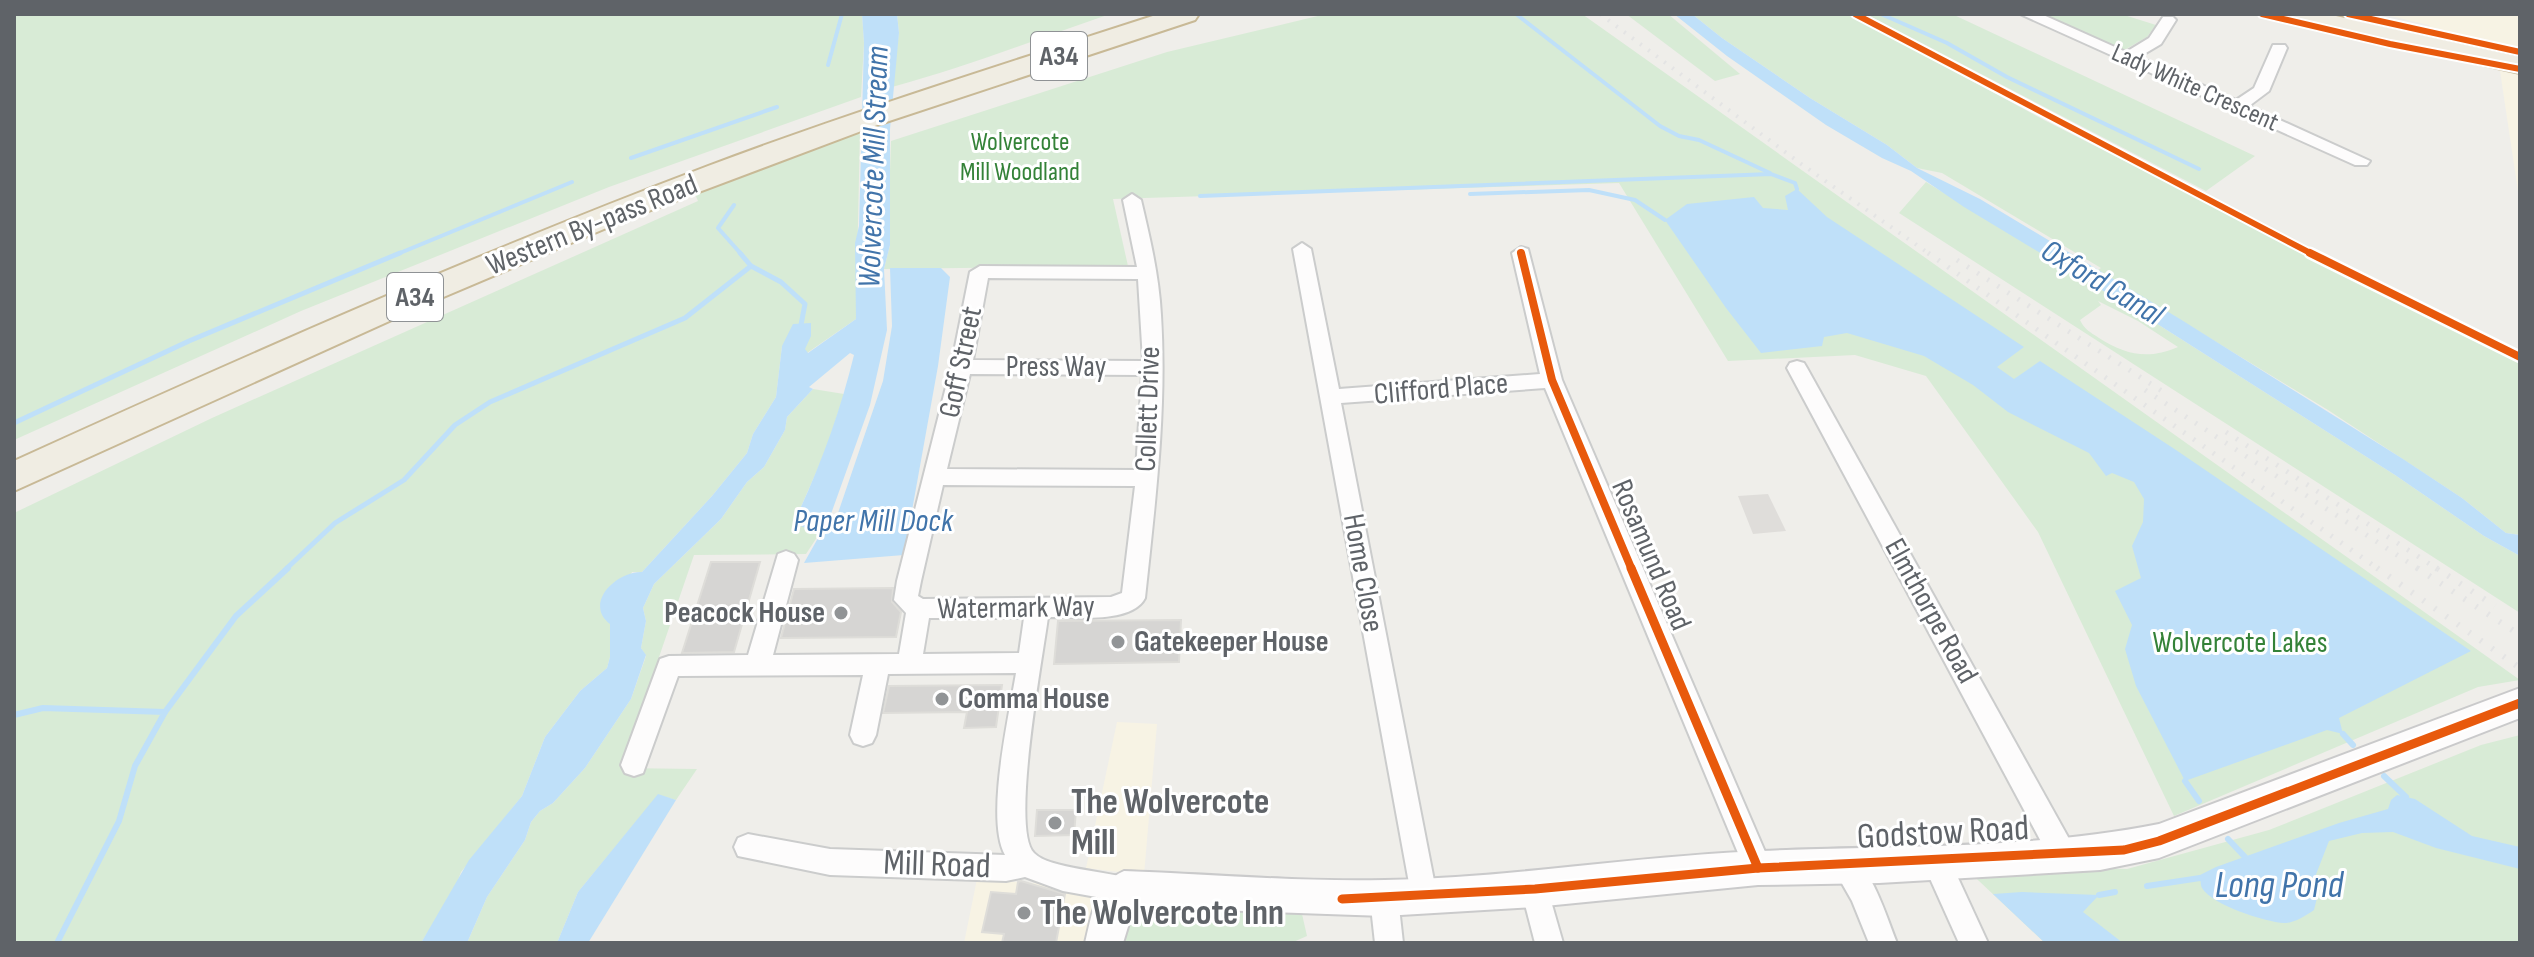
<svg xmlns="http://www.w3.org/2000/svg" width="2534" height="957" viewBox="0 0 2534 957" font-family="'Sofia Sans Condensed',sans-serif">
<rect width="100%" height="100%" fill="#efeeea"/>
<g fill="#f7f3e4">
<polygon points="2382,14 2520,14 2520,48 2437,30 2431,29 2429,25"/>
<polygon points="2500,71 2520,75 2520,199 2519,198"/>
<polygon points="1117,722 1157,724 1144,875 1086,868"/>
<polygon points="977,879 1103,888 1094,943 964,943"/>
</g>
<polygon fill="#dfddda" points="1768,494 1786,531 1753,534 1738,496"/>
<g fill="#d8ebd6" fill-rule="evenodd">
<polygon points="14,14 862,14 864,43 861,97 609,187 301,311 14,440"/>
<path d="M897,14H1110C1037,39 966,67 892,87L899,33Z"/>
<polygon points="1326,14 1582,14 2520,680 2478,687 2174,816 2038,532 1926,376 1855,355 1728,361 1619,183 1113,199 1128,266 884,269 890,245 888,230 891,141 1167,52"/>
<polygon points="1626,14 1668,14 1740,74 1715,81"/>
<polygon points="1692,14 1848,14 2044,120 2520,362 2520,535 2506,533 2462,498 2328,410 2098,270 2101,268 1942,173 1917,168 1887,145 1810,98 1722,38"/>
<polygon points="1866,14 1952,14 2255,156 2206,191"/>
<polygon points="2034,14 2121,14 2156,25 2147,37 2121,52"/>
<polygon points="860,129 856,319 807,353 804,349 810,331 782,346 776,397 753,434 747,453 712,496 642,572 632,572 610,624 610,657 607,668 580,691 545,737 522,796 461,872 455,888 421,943 14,943 14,513 212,418 698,201 694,192"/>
<path d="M1926,182L2140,313L2395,475L2484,536L2520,556V613L1899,213ZM2098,301L2138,321L2178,347C2148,360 2126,355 2099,338C2090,332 2084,329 2080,320L2101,305Z"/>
<polygon points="813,389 844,394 826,450 800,509 806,516 802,526 813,528 817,520 827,522 806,554 694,555 621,768 697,769 676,800 658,795 578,892 557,943 467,943 487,897 525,840 531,822 540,811 553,803 585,768 631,699 646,656 641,648 646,621 643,608 654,584 721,519 747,482 764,467 785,430 787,417"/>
<polygon points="2520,735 2520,943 2045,943 1962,865 2127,869 2269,830 2481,745"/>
<path d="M1175,906L1302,914L1307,936L1291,943H1118C1131,917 1147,909 1175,906Z"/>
</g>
<g fill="#bfe0f9">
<path d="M862,14H897L899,33L890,129V245L884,269L887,330L870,405L831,514L818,517L814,528L802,527L806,516L800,509C823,459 841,408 854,355L850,353L809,387L813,389L787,417L785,430L764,467L747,482L721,519L654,584L643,608L646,621L641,648L646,655L631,699L585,768L553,803L540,811L531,822L525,840L487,897L467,943H421L469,860L522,796L545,737L580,691L607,668L610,657V624C583,603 617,571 642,572L712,496L747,453L753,434L776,397L782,346L793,324L811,323V336L805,349L808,353L856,319L855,243L859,226L864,43Z"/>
<polygon points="1674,14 1692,14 1722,38 1810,98 1887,145 1917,168 1980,199 2180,319 2403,459 2462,498 2506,533 2520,535 2520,556 2484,536 2395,475 2140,313 1964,207 1911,171 1882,158 1826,125 1727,56"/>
<polygon points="1797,189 1827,217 2024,347 1997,367 2014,379 2040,361 2176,450 2471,651 2339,718 2343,734 2327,730 2185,781 2136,686 2125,649 2132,625 2115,591 2141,578 2132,546 2143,522 2144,499 2134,482 2112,473 2106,476 2089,453 2008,412 1973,385 1924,356 1847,333 1824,337 1822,346 1761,353 1726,308 1665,220 1687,204 1754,197 1763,208 1788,210 1785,196"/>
<polygon points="890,268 941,268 950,277 938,366 904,555 804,563 827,522 837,516 883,381 892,326"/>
<polygon points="658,794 676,800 588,943 557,943 578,892"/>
<path d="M2397,795L2415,799L2472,836L2520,847V869L2436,848L2393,832L2362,833L2329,841L2315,877L2318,894L2314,910C2305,916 2295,923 2284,923C2265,922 2212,905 2202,888C2200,884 2201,879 2200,875L2216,867L2339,823L2388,809L2391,800Z"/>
<polygon points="2022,892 2099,895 2083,912 2123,943 2045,943 1993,894"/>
</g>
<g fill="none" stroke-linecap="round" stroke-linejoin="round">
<g stroke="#bfe0f9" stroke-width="4">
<polyline points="1516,14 1660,126 1679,136 1699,140 1770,173"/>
<polyline points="1881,14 1947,43 2007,77 2199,169"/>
<polyline points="828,65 842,14"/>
<polyline points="631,158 777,107"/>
<polyline points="1470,194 1589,190 1635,200 1665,220"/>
<polyline points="1200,196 1771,174 1795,183 1797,189"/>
<polyline points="734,205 718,228 742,255"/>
<polyline points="395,255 572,182"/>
</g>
<g stroke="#bfe0f9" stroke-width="5">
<polyline points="740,253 751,266 781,282 805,304 800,330"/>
<polyline points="14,423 189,341 400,253"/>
<polyline points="285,570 335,523 404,480 455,425 490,402 685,318 751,266"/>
</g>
<g stroke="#bfe0f9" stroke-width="6">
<polyline points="165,712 236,616 288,568"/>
<polyline points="14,715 43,708 165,712 135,766 119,821 57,943"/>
<polyline points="2343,734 2353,745"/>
<polyline points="2384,776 2406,797"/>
<polyline points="2185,781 2199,801"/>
<polyline points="2228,839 2245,857"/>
<polyline points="2147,886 2200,878"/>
<polyline points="2099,895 2115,892"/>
</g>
</g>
<g fill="#d6d5d3" stroke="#deddd9" stroke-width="2">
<polygon points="711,562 760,562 734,652 682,653"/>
<polygon points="893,588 892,602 901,612 896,637 781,638 794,589"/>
<polygon points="1181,620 1179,662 1054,664 1058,621"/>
<polygon points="1002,685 996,727 964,728 967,712 883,713 889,686"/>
<polygon points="1037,810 1076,810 1074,835 1035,836"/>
<polygon points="1021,881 1065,894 1056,943 1002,943 1004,934 982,932 991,892 1016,894 1018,882"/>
</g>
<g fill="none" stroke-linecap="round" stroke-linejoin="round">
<g stroke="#cbcccc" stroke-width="4">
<g id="street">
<polygon points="2020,14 2041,14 2126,52 2149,38 2163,17 2173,17 2176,20 2161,44 2139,57 2236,100 2254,88 2273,45 2285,45 2287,48 2269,91 2249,106 2370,161 2367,165 2355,165"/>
<path d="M1132,194L1141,200C1150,238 1159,276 1161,315C1167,410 1155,504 1145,598C1132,624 1073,617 1048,617C1043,656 1010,830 1034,853C1049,869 1110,871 1134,880L1138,889L1134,898L1124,902L1063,891L1025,877L1006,881L830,875L738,856L734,847L738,838L748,834L830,849L1005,855C985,819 1009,716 1016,673L888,674L876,735L872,743L863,746L854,743L850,735L863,675L678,676L643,773L634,776L625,773L621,765L660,659L669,656L748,655L778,554L786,551L794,554L798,560L773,655L899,654L906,613L894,600L897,581L951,367L970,272L980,266L1137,267L1123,200ZM988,278L1138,279L1143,361L973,360ZM970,374L1142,375L1136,470L947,469ZM943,485L1135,486L1122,593L1111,597L923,599L918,596L921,581ZM929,618H1024L1019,653L923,654Z"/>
<polygon points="1302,243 1311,249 1339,389 1540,374 1512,253 1521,247 1528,249 1562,380 1772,868 1768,877 1758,881 1748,877 1545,388 1341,403 1437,896 1433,905 1423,909 1413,905 1293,249"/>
<polygon points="1797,361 1804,363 1807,368 2073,846 2077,855 2073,864 2063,868 2053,864 1787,368 1790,363"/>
<polygon points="1937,850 1947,854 1988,943 1959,943 1923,863 1927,854"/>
<path d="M1846,853C1871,863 1887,919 1897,943H1869L1852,901L1832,866L1836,857Z"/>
<polygon points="1535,876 1545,880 1563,943 1535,943 1521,889 1525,880"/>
<polygon points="1384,885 1394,889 1398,898 1403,943 1375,943 1370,898 1374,889"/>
</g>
</g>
<g stroke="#cacacb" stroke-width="4">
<path id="secondary" d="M2520,688V718L2159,858L2100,870L1879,883L1758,885L1535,907L1384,916L1134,907L1123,943H1085C1092,915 1095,883 1124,871C1211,874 1298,882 1385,880C1510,878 1635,856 1760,851C1893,845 2028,850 2159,824Z"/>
</g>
<g stroke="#c8b996" stroke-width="4">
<g id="highway">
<path d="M1159,14H1199L1195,20L880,124L630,218L427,304L14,491V461C243,357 473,255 708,166C857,110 1008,63 1159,14Z"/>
<polygon points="2278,14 2327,14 2520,57 2520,73 2291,22 2282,20"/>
</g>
</g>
<use href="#street" fill="#fdfcfc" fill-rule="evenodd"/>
<use href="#secondary" fill="#fdfcfc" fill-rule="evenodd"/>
<use href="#highway" fill="#f0ede3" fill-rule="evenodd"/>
<polyline stroke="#e4e4e4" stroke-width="4" stroke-dasharray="2 8" stroke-linecap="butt" points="1600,14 1804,166 1931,255"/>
<g stroke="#e4e4e4" stroke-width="5" stroke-dasharray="2 10" stroke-linecap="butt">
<polyline points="1928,253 2380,570"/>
<polyline points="1957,260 2162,391"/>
<polyline points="2145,390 2420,570"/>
<polyline points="2226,432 2439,570"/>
</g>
<g stroke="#e4e4e4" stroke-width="6" stroke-dasharray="2 12" stroke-linecap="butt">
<polyline points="2377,568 2520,668"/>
<polyline points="2417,568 2520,635"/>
<polyline points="2436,568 2495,606"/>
</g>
<g stroke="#fff" stroke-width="10">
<g id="cycleway-far2">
<polyline points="1855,14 2314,255"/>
<polyline points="2262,14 2390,44 2520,69"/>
<polyline points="2348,14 2520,52"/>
</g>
</g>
<g stroke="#fff" stroke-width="13">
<g id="cycleway-far1">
<polyline points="1521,253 1552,380 1632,570"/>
<polyline points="2310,253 2520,357"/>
</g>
</g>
<g stroke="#fff" stroke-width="14">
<g id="cycleway">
<polyline points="1631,568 1758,868"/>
<polyline points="1342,899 1535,889 1758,868 2124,850 2159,841 2520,703"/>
</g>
</g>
<use href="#cycleway-far2" stroke="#e8590c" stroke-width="6"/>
<use href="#cycleway-far1" stroke="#e8590c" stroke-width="8"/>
<use href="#cycleway" stroke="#e8590c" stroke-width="9"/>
</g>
<g fill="#919496" stroke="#fff" stroke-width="3">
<circle cx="841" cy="613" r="8"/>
<circle cx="1118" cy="642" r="8"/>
<circle cx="942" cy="699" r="8"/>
<circle cx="1055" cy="823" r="8"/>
<circle cx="1024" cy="913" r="8"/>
</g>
<g text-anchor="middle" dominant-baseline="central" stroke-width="6" stroke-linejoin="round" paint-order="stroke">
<g font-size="26" fill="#5f6368" stroke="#fff">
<text transform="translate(2195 88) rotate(24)">Lady White Crescent</text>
</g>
<g font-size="26" fill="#348238" stroke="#fff">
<text x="1020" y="142">Wolvercote<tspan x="1020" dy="30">Mill Woodland</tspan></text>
</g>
<g fill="#fff" stroke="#8f9295" stroke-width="2">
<rect x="1031" y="32" width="56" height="48" rx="6"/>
<rect x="387" y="273" width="56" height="48" rx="6"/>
</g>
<g font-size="28" font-weight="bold" fill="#5f6368">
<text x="1059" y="56">A34</text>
<text x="415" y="297">A34</text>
</g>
<g font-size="30" fill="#5f6368" stroke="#fff">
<text transform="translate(592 225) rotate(-22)">Western By-pass Road</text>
<text transform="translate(961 362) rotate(-78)">Goff Street</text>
<text x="1056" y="367">Press Way</text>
<text transform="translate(1441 389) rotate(-5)">Clifford Place</text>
<text transform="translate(1148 409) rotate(-88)">Collett Drive</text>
<text transform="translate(1651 555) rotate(67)">Rosamund Road</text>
<text transform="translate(1363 573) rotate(80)">Home Close</text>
<text transform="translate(1016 608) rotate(-1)">Watermark Way</text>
<text transform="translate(1931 611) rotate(61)">Elmthorpe Road</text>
</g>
<g font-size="30" font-weight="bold" fill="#5f6368" stroke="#fff" text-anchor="start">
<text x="825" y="613" text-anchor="end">Peacock House</text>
<text x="1134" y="642">Gatekeeper House</text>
<text x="958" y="699">Comma House</text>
</g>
<g font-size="30" fill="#348238" stroke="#fff">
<text x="2240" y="643">Wolvercote Lakes</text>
</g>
<g font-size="32" font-style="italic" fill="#4174aa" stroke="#fff">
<text transform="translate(874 167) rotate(-88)">Wolvercote Mill Stream</text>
<text transform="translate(2102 283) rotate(31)">Oxford Canal</text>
<text x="873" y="521">Paper Mill Dock</text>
</g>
<g font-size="36" font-weight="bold" fill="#5f6368" stroke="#fff" text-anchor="start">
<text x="1071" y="802">The Wolvercote<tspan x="1071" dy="41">Mill</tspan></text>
<text x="1040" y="913">The Wolvercote Inn</text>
</g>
<g font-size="36" fill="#5f6368" stroke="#fff">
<text transform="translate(1943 833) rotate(-3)">Godstow Road</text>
<text transform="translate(937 865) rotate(2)">Mill Road</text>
</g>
<g font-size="38" font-style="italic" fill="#4174aa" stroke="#fff">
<text x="2279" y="885">Long Pond</text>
</g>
</g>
<rect width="2534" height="957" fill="none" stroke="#5f6368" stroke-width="32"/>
</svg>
